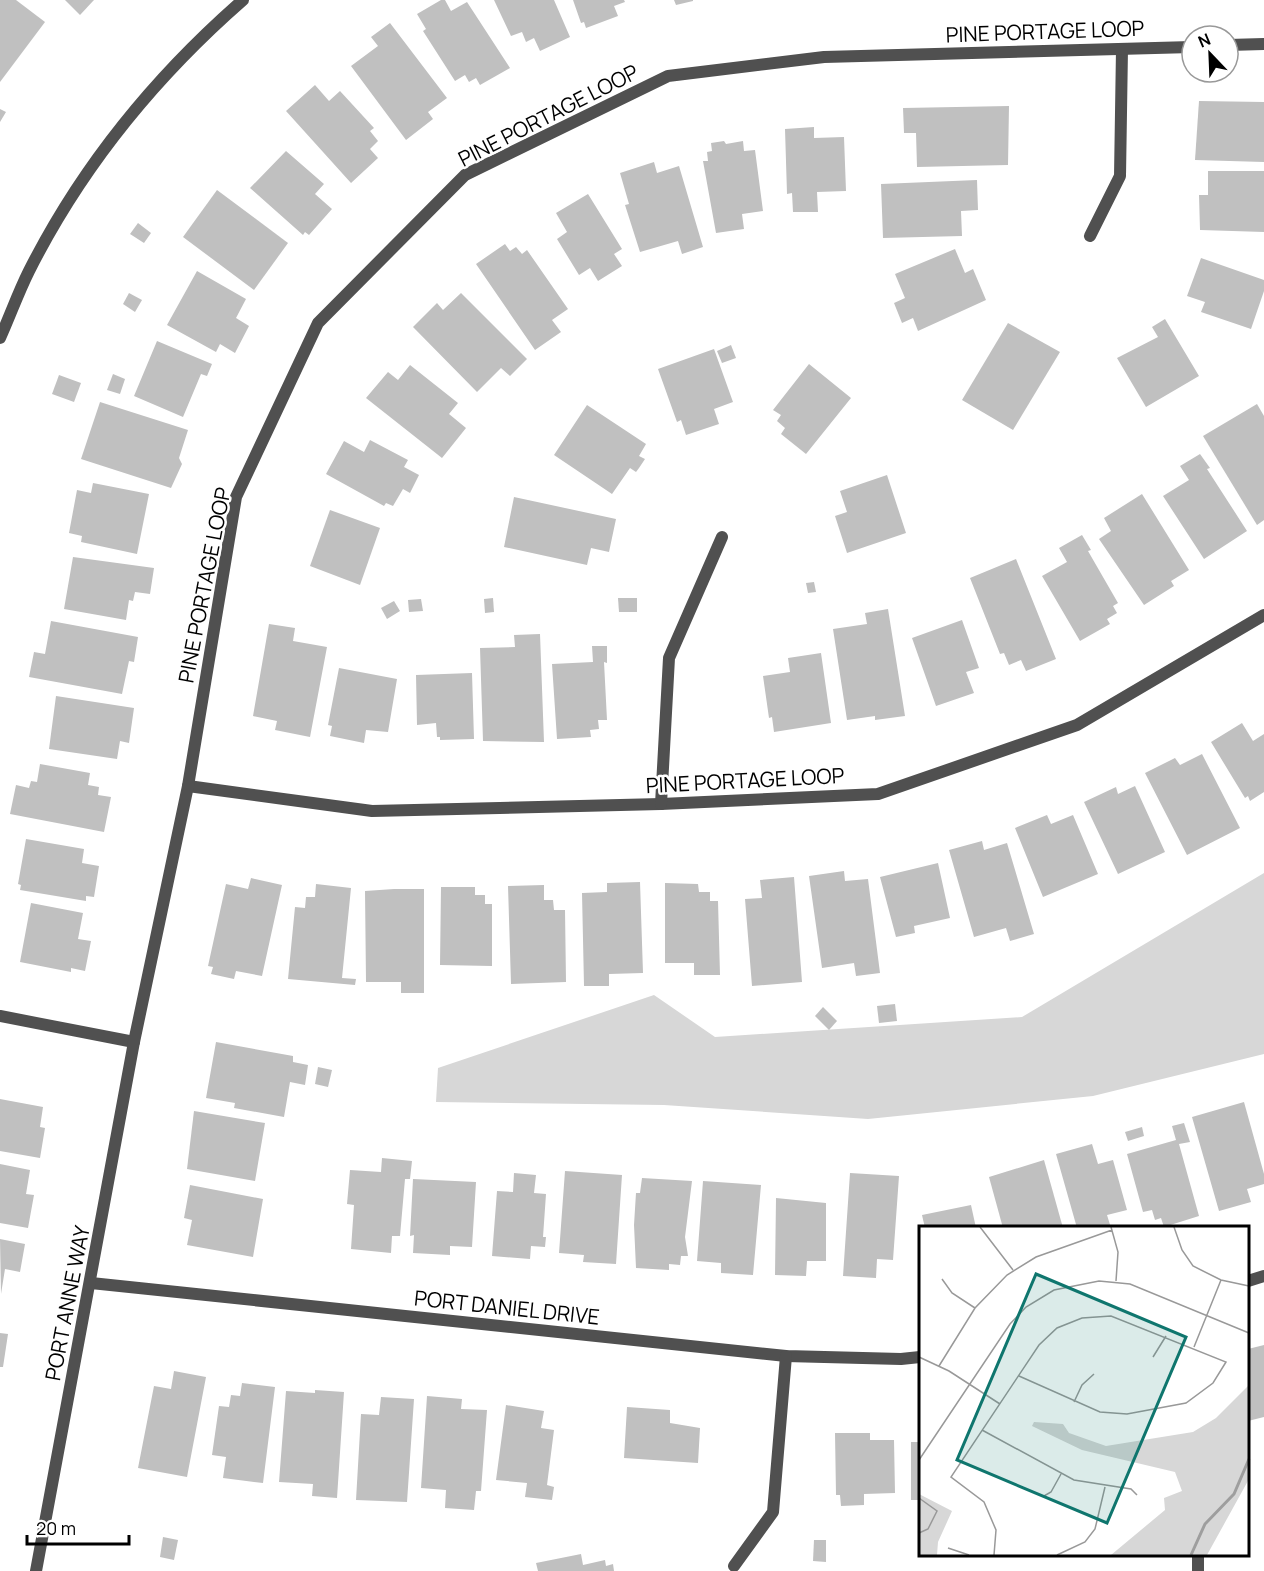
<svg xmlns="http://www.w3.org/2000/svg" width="1264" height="1571" viewBox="0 0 1264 1571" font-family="Manrope,sans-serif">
<rect width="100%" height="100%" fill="#fff"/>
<polygon fill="#d7d7d7" points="1264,873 1264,1054 1093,1096 868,1119 664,1105 436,1102 438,1068 654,995 715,1037 1022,1017"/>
<g fill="#c0c0c0">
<polygon points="0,0 16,0 45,22 0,82"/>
<polygon points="65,0 94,0 80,15"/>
<polygon points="441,0 445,0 451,11 467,2 510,68 480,85 476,78 469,82 465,75 455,81 423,31 426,29 417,14"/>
<polygon points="494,0 554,0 570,37 540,51 534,38 526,42 522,32 511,36"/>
<polygon points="573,0 624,0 625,2 614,6 618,16 586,28 584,22 581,23"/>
<polygon points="674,0 693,0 693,1 676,5"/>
<polygon points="390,23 447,98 428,112 433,119 406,140 351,66 378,46 371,37"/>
<polygon points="315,85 329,101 340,91 374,128 370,131 378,141 370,149 378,158 351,183 286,111"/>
<polygon points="1199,101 1264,102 1264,162 1195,160"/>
<polygon points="1009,106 1008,165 917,167 916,133 904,133 903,108"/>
<polygon points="0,109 6,112 0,122"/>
<polygon points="814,127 814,138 844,137 846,191 817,192 818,212 793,212 792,193 787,194 785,129"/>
<polygon points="724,141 726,144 743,141 744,151 755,150 763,211 742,214 744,229 716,233 703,161 708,161 707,152 712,151 711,143"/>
<polygon points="286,151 324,184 315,194 332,209 309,235 305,232 303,235 250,188"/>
<polygon points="654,162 657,173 679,166 703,247 682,254 678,241 640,252 625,205 629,204 620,173"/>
<polygon points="1208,171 1264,171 1264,232 1200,230 1199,195 1208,195"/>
<polygon points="977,180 978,210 961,211 962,236 883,238 881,184"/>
<polygon points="217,190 288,243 254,290 183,237"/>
<polygon points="588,194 622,249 614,254 622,266 598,281 590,268 579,275 557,239 567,232 556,213"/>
<polygon points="138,223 151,233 144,243 130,234"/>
<polygon points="505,244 510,251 516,247 522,254 527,250 568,309 552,320 561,332 535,350 476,264"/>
<polygon points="955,249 965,273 973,269 986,300 918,331 913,318 902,323 894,303 905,298 895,274"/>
<polygon points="1201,258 1264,280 1264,291 1251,329 1201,312 1205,302 1187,296"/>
<polygon points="197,271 246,299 236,318 249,326 235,353 220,344 216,352 167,325"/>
<polygon points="129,293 142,300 135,312 123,304"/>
<polygon points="461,293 527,359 510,376 501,368 477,392 413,327 437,303 443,310"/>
<polygon points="1165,319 1199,376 1146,407 1117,358 1158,337 1152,327"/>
<polygon points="1008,323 1060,352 1013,430 962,400"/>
<polygon points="157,341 212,364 207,376 201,374 183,417 134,396"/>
<polygon points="731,345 736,358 722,363 717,351"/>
<polygon points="714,349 733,402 714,409 719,424 686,435 681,420 677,422 658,369"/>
<polygon points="809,364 851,398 806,454 781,434 785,428 777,421 781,415 773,410"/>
<polygon points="410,365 458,403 449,414 466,428 442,458 366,398 388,372 398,380"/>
<polygon points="113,374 125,379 120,394 107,390"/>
<polygon points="59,375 81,383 74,402 52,394"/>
<polygon points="100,402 188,430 179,458 182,464 171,488 81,459"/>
<polygon points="1257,404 1264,416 1264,520 1257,525 1203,436"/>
<polygon points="587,405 646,444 639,456 645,459 639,468 636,472 630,468 612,494 554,455"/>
<polygon points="370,440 408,460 404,467 419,475 410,493 403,489 393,506 386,503 384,506 326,474 344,441 364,452"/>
<polygon points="1200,454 1210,468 1207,469 1247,531 1204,559 1163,496 1189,480 1180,466"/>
<polygon points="887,475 906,533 847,553 835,516 847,512 840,491"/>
<polygon points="93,483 149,494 137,554 81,542 82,536 69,533 77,490 91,493"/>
<polygon points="1142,494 1189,570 1171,581 1174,586 1144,605 1099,539 1111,531 1104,518"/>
<polygon points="514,497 616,519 609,552 591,548 587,565 504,547"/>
<polygon points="330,510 380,528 360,585 310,566"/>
<polygon points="1082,535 1091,550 1088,551 1118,603 1113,606 1117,613 1107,619 1110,624 1080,641 1042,576 1067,562 1059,548"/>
<polygon points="73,557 154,568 150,594 135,592 133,601 129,600 126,620 64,609"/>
<polygon points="1016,559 1056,659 1026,671 1021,660 1009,665 1004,653 1000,654 970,578"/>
<polygon points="814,582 816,592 808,593 806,583"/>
<polygon points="493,598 494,612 485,613 484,599"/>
<polygon points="618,598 637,598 637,612 619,612"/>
<polygon points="421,599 423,611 409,612 408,600"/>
<polygon points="394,601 400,611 387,619 381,608"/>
<polygon points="888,609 905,716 875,720 875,716 847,720 833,629 867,624 865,613"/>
<polygon points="962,620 979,668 966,672 974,693 936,706 912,638"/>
<polygon points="51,621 138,637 134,662 129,661 122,694 29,677 34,652 45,654"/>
<polygon points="269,624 295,628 293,641 327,647 310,737 275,730 277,721 253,716"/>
<polygon points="540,634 544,742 483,741 480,648 515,647 514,635"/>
<polygon points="592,646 607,646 607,663 604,662 607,720 598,720 599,729 590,730 591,737 557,739 552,664 593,662"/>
<polygon points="821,653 831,723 774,732 772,717 769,718 763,676 790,672 788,658"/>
<polygon points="339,668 397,679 388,732 366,730 364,743 330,736 332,726 328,725"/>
<polygon points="472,673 474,739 440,740 440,737 437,737 436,723 417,725 416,675"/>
<polygon points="56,696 134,708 129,743 120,741 117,759 49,749"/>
<polygon points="1242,723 1253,741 1264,734 1264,792 1250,801 1248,796 1245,798 1211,742"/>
<polygon points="1202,754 1240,828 1187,855 1145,773 1175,758 1180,765"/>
<polygon points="40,764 90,773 88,785 99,787 98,795 111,797 104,832 10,814 16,785 29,788 31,781 37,782"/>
<polygon points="1135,786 1165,852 1118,874 1084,802 1116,787 1118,794"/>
<polygon points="1047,815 1051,824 1073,815 1098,874 1043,897 1015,828"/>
<polygon points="26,839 84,849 82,863 99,866 94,897 86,896 86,901 20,890 21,885 18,884"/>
<polygon points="982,841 984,850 1007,843 1034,934 1010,941 1006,928 974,937 949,850"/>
<polygon points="938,863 950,918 914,926 915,933 896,937 880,877"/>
<polygon points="844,871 845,881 868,879 880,973 856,976 854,963 822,968 809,876"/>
<polygon points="794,877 802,982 752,986 745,899 762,898 760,880"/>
<polygon points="251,878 282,885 262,976 236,971 234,979 211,974 213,967 208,966 226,884 248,889"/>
<polygon points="640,882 643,973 609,974 609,986 584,986 582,893 607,892 607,883"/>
<polygon points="665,883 698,884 699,892 710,892 710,901 718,901 720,975 694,975 694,963 665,963"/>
<polygon points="316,884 351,888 342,978 356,979 355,985 288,979 295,907 305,908 306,897 315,897"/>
<polygon points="544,885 544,900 553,900 554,910 565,910 566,982 511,984 508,886"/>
<polygon points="441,887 475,887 475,895 485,895 485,904 492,904 492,966 440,965"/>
<polygon points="394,889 424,889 424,993 401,993 401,982 366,982 365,891"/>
<polygon points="31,903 83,913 78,939 91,941 85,971 71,968 71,972 20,962"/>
<polygon points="895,1004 897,1021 879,1023 877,1006"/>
<polygon points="823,1007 837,1021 829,1030 815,1016"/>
<polygon points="216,1042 293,1056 293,1062 308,1065 305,1085 290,1082 284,1117 234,1108 235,1103 206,1098"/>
<polygon points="318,1067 332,1070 328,1087 315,1084"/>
<polygon points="0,1099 43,1107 40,1127 45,1128 40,1158 0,1151"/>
<polygon points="1244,1102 1264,1174 1264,1184 1247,1189 1251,1202 1219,1211 1192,1117"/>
<polygon points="194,1111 265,1123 255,1181 187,1169"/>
<polygon points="1184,1123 1190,1142 1179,1144 1199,1216 1164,1227 1161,1218 1155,1220 1152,1210 1143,1212 1127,1154 1176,1140 1172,1126"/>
<polygon points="1142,1127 1144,1136 1128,1141 1125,1132"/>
<polygon points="1092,1144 1098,1164 1113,1160 1127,1210 1107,1215 1111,1228 1077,1228 1056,1154"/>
<polygon points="382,1158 412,1161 410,1179 405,1179 400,1236 392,1236 391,1253 351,1249 354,1205 347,1204 350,1170 381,1172"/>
<polygon points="1044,1160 1063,1228 1003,1228 989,1177"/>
<polygon points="0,1164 30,1170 26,1194 34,1195 28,1228 0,1223"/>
<polygon points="565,1171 622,1175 616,1264 583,1262 584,1255 559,1253"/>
<polygon points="514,1173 536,1175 534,1193 546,1194 543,1237 546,1237 545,1247 531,1246 530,1259 492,1256 497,1191 513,1192"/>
<polygon points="850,1173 899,1176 893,1260 877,1259 876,1278 843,1276"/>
<polygon points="642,1178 692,1181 685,1237 688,1256 681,1256 680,1265 669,1264 669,1270 636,1268 634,1225 636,1193 640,1193"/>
<polygon points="413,1179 476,1182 472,1247 450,1246 450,1255 413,1253 414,1235 410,1236"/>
<polygon points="703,1181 761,1185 753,1275 721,1273 721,1263 697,1261"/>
<polygon points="190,1185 263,1199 253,1257 187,1245 192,1220 184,1218"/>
<polygon points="776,1198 826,1203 826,1261 807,1261 806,1276 775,1275"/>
<polygon points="971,1205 976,1228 925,1228 922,1215"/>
<polygon points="0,1239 25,1244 20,1272 5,1269 1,1294"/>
<polygon points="0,1333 8,1334 3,1367 0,1367"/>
<polygon points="1264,1345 1264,1417 1248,1421 1248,1349"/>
<polygon points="174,1371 206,1377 187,1477 138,1468 154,1386 171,1389"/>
<polygon points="242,1383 275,1387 263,1483 223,1478 226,1457 212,1455 219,1406 229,1407 231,1395 240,1396"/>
<polygon points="315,1390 344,1392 337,1498 312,1496 313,1484 279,1482 286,1391 315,1393"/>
<polygon points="427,1396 462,1399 461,1409 487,1410 481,1491 476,1491 474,1510 445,1508 446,1490 421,1488"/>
<polygon points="381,1397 414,1399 407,1502 356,1500 361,1414 379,1415"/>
<polygon points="506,1405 544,1411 541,1428 554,1430 547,1485 554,1487 552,1500 525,1497 527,1483 496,1480"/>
<polygon points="627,1407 670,1410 670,1423 700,1428 698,1463 624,1458"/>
<polygon points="835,1433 870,1433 870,1440 894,1440 895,1493 864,1494 864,1505 841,1506 840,1495 836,1495"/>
<rect x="911" y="1442" width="9" height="58"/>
<polygon points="163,1537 178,1540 174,1560 160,1557"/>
<polygon points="814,1540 826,1540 826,1562 813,1561"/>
<polygon points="581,1554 583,1565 605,1560 606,1566 613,1564 614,1571 538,1571 536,1563"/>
</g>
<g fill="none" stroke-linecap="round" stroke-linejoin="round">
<g stroke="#505050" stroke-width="12">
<polyline points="1228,45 1264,44"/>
<polyline points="1090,236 1120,176 1122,49"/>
<polyline points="188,786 372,811 661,804 878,794 1077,725 1264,615"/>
<polyline points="661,804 669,658 722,537"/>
<polyline points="0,1016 134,1042"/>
<polyline points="1248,1281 1264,1276"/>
<polyline points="91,1283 786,1356 901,1359 920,1357"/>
<polyline points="1198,1554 1198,1571"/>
<polyline points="734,1566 773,1512 786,1356"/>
<polyline points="36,1571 134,1042 188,786 236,497 318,323 465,175 668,76 824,57 1192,47"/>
</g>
<path stroke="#505050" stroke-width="12" d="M0,338C10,316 18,293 29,271C81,168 156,76 243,0"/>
</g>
<g text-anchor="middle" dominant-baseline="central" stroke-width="5" stroke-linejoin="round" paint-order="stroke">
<g font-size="21" fill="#000" stroke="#fff">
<text transform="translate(1045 31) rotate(-2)">PINE PORTAGE LOOP</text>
<text transform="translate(548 115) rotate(-27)">PINE PORTAGE LOOP</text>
<text transform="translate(204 585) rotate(-79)">PINE PORTAGE LOOP</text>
<text transform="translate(745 780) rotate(-3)">PINE PORTAGE LOOP</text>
<text transform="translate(67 1303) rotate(-79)">PORT ANNE WAY</text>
<text transform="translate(507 1307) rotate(6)">PORT DANIEL DRIVE</text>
</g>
</g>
<g transform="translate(919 1226)">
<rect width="330" height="330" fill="#fff"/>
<path d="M330,159V253L288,329H192L246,284L245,272L263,265L256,246L163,224L113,200L115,196L144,198L150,207L187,220L274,206L297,192ZM0,268L33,285L19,316L18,329H0Z" fill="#d7d7d7"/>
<path fill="none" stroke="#9e9e9e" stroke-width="3" d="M272,329L286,298L315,268L330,233"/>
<path fill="none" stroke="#999" stroke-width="1.5" d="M61,1L94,44M192,1L199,26L197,55M255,1L263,24L274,40L302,54L330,60M23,53L33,67L56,82M275,121L302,54M0,131L30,145L81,178M234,131L247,110M20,140L56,82L88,49L117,31L193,4M155,176L163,159L175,148M63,204L155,254L212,263L218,269M0,234L91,98L107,81L135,64L180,55L211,58L330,107M125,270L132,266L142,248M0,272L18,285L9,303L0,307M29,322L50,329M75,329L77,304L65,276L32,251L120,119L138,102L163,92L192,90L307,136L294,157L267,177L208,188L181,186L100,150M138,329L166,316L176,303L186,261"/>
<path fill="#0f766e" fill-opacity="0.15" stroke="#0f766e" stroke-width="3" d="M117,48L267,111L188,297L38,234Z"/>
<rect width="330" height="330" fill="none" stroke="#000" stroke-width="3"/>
</g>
<g transform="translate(1210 54) rotate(337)"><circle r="28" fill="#ffffff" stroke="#999999" stroke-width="1.5"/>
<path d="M0-4.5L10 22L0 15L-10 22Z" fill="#000000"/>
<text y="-9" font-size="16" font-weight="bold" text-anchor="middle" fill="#000000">N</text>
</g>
<path d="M27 1535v9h102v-9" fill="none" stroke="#000000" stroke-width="3"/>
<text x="36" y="1535" font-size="18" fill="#000000" stroke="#ffffff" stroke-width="4.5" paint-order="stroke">20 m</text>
</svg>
